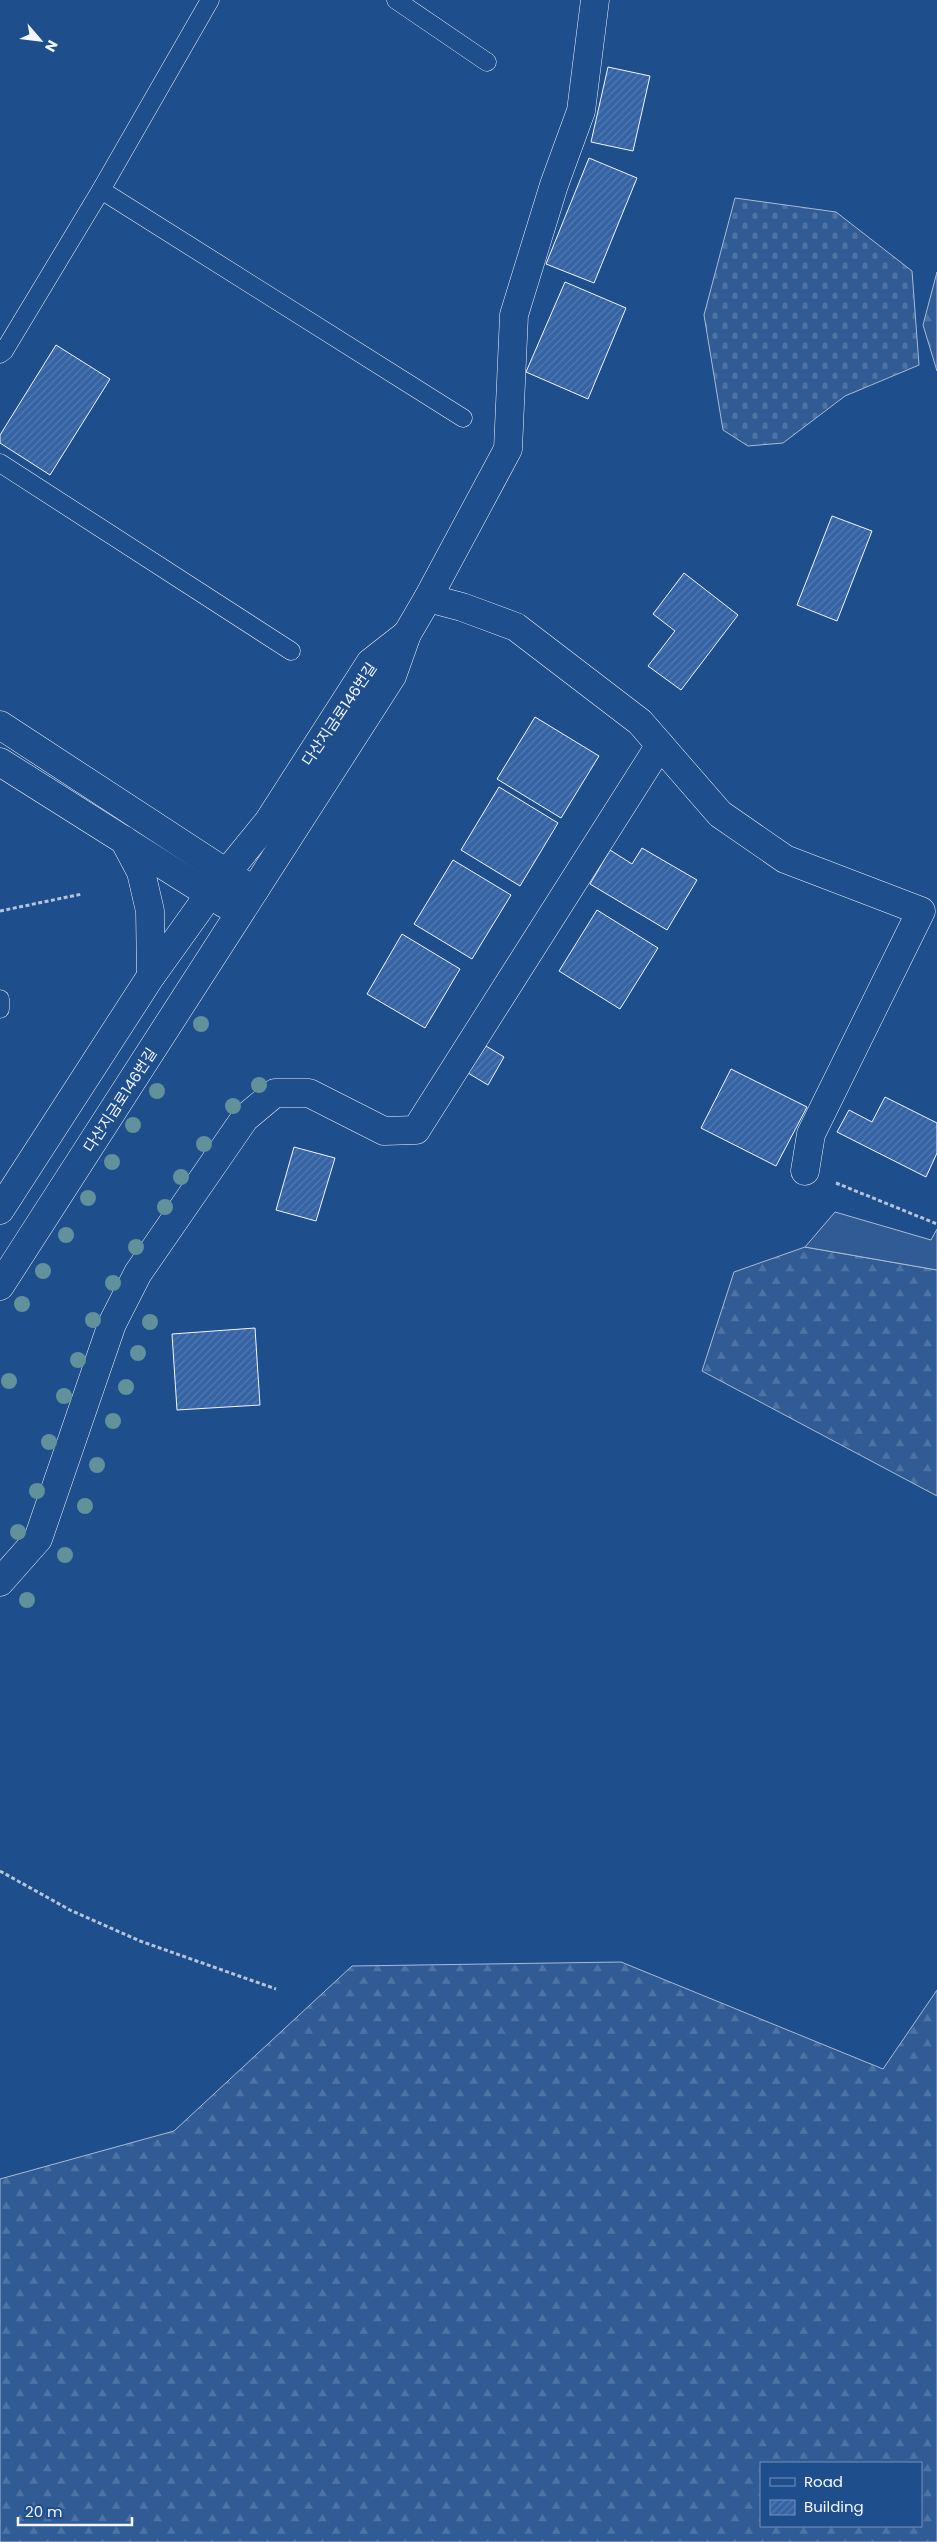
<svg xmlns="http://www.w3.org/2000/svg" width="937" height="2542" viewBox="0 0 937 2542" font-family="Poppins,'Noto Sans KR',sans-serif">
<defs>
<pattern id="forest-firs" width="22" height="20" patternUnits="userSpaceOnUse" patternTransform="scale(1.25)"><rect width="22" height="20" fill="#305b95"/><path d="M5 1l3.5 6h-7zM16 11l3.5 6h-7z" fill="#4e73a5"/></pattern>
<pattern id="cemetery-stones" width="16" height="16" patternUnits="userSpaceOnUse" patternTransform="scale(1.25)"><rect width="16" height="16" fill="#305b95"/><path d="M2 7V4a2 2 0 0 1 4 0v3zM10 15v-3a2 2 0 0 1 4 0v3z" fill="#4e73a5"/></pattern>
<pattern id="building-hatch" width="6" height="6" patternUnits="userSpaceOnUse" patternTransform="scale(1.25)"><rect width="6" height="6" fill="#3563a3"/><path d="M-1 1l2-2M0 6l6-6M5 7l2-2" fill="none" stroke="#537ab1"/></pattern>
</defs>
<rect width="100%" height="100%" fill="#1f4e8c"/>
<g fill="url(#forest-firs)" stroke="#a8bbd7" fill-rule="evenodd">
<polygon points="937,272 937,371 923,325"/>
<polygon points="805,1247 937,1270 937,1496 702,1371 734,1272"/>
<path d="M621,1962L883,2069L937,1990V2542H0V2179L174,2131L352,1966ZM761,2463H921V2526H761Z"/>
</g>
<polygon fill="url(#cemetery-stones)" stroke="#a8bbd7" points="735,198 836,212 912,271 919,365 845,396 783,443 748,446 723,430 704,315"/>
<polygon fill="#305b95" stroke="#a8bbd7" points="835,1212 931,1240 937,1229 937,1270 805,1247"/>
<g fill="url(#building-hatch)" stroke="#f2f6ff">
<polygon points="608,67 650,76 633,151 591,142"/>
<polygon points="589,158 637,178 594,283 546,264"/>
<polygon points="565,282 626,308 588,399 526,372"/>
<polygon points="56,345 110,379 50,475 0,443 0,435"/>
<polygon points="832,516 872,531 837,621 797,605"/>
<polygon points="684,573 738,615 681,690 648,666 675,631 653,614"/>
<polygon points="535,717 599,756 561,818 497,779"/>
<polygon points="499,787 558,823 520,886 461,850"/>
<polygon points="642,848 697,880 667,930 590,884 610,850 632,864"/>
<polygon points="453,860 511,895 472,959 414,924"/>
<polygon points="597,910 658,948 620,1009 559,971"/>
<polygon points="402,934 460,969 425,1028 367,994"/>
<polygon points="486,1046 504,1057 488,1085 468,1073"/>
<polygon points="731,1069 807,1107 776,1166 701,1128"/>
<polygon points="885,1097 937,1123 937,1153 926,1177 837,1132 849,1110 872,1122"/>
<polygon points="294,1147 335,1158 316,1221 276,1210"/>
<polygon points="255,1328 260,1405 177,1410 172,1334"/>
</g>
<g fill="none" stroke-linecap="round" stroke-linejoin="round">
<g stroke="#f2f6ff" stroke-width="19">
<g id="lane">
<polyline points="396,0 487,62"/>
<polyline points="101,190 463,418"/>
<polyline points="0,354 4,351 101,190 210,0"/>
<polyline points="0,463 291,651"/>
<polyline points="0,999 0,1009"/>
</g>
</g>
<g stroke="#f2f6ff" stroke-width="29">
<g id="street">
<polyline points="428,598 508,449 514,315 554,185 581,111 595,0"/>
<polyline points="254,891 392,676 407,634 428,598 462,607 516,627 640,722 720,814 785,859 921,911 811,1134 805,1171"/>
<polyline points="211,892 268,822 370,663 407,634"/>
<polyline points="0,1582 38,1539 112,1324 138,1273 245,1118 275,1093 309,1093 384,1131 416,1130 660,745"/>
</g>
</g>
<g stroke="#f2f6ff" stroke-width="29">
<g id="secondary">
<polyline points="0,725 254,891 0,1286"/>
<polyline points="0,762 225,904"/>
<polyline points="124,840 141,872 150,911 151,976"/>
<polyline points="0,1210 151,976 209,895"/>
</g>
</g>
<g stroke="#b3c4dc" stroke-width="3" stroke-dasharray="4 2.5" stroke-linecap="butt">
<polyline points="0,911 82,894"/>
<polyline points="836,1183 937,1224"/>
<polyline points="0,1871 70,1910 140,1941 276,1989"/>
</g>
<use href="#lane" stroke="#1f4e8c" stroke-width="18"/>
<use href="#street" stroke="#1f4e8c" stroke-width="28"/>
<use href="#secondary" stroke="#1f4e8c" stroke-width="28"/>
</g>
<g fill="#61919a">
<circle cx="201" cy="1024" r="8"/>
<circle cx="259" cy="1085" r="8"/>
<circle cx="157" cy="1091" r="8"/>
<circle cx="233" cy="1106" r="8"/>
<circle cx="133" cy="1125" r="8"/>
<circle cx="204" cy="1144" r="8"/>
<circle cx="112" cy="1162" r="8"/>
<circle cx="181" cy="1177" r="8"/>
<circle cx="88" cy="1198" r="8"/>
<circle cx="165" cy="1207" r="8"/>
<circle cx="66" cy="1235" r="8"/>
<circle cx="136" cy="1247" r="8"/>
<circle cx="43" cy="1271" r="8"/>
<circle cx="113" cy="1283" r="8"/>
<circle cx="22" cy="1304" r="8"/>
<circle cx="93" cy="1320" r="8"/>
<circle cx="150" cy="1322" r="8"/>
<circle cx="138" cy="1353" r="8"/>
<circle cx="78" cy="1360" r="8"/>
<circle cx="9" cy="1381" r="8"/>
<circle cx="126" cy="1387" r="8"/>
<circle cx="64" cy="1396" r="8"/>
<circle cx="113" cy="1421" r="8"/>
<circle cx="49" cy="1442" r="8"/>
<circle cx="97" cy="1465" r="8"/>
<circle cx="37" cy="1491" r="8"/>
<circle cx="85" cy="1506" r="8"/>
<circle cx="18" cy="1532" r="8"/>
<circle cx="65" cy="1555" r="8"/>
<circle cx="27" cy="1600" r="8"/>
</g>
<g text-anchor="middle" dominant-baseline="central" stroke-width="4" stroke-linejoin="round" paint-order="stroke">
<g font-size="15" fill="#f2f6ff" stroke="#1f4e8c">
<text transform="translate(339 714) rotate(-56)">다산지금로146번길</text>
<text transform="translate(120 1100) rotate(-57)">다산지금로146번길</text>
</g>
</g>
<rect x="760" y="2462" width="162" height="65" fill="#1f4e8c" stroke="#7391ba"/>
<rect x="770" y="2478" width="25" height="8" fill="#1f4e8c" stroke="#7391ba"/>
<text x="804" y="2487" font-size="15" fill="#f2f6ff">Road</text>
<rect x="770" y="2500" width="25" height="15" fill="url(#building-hatch)" stroke="#7391ba"/>
<text x="804" y="2512" font-size="15" fill="#f2f6ff">Building</text>
<g transform="translate(40 40) rotate(118)" stroke="#1f4e8c" stroke-width="4" paint-order="stroke">
<path d="M0-4L9 19L0 12L-9 19Z" fill="#f2f6ff"/>
<text y="-8" font-size="14" font-weight="bold" text-anchor="middle" fill="#f2f6ff">N</text>
</g>
<path d="M18 2517v8h114v-8" fill="none" stroke="#f2f6ff" stroke-width="2.5"/>
<text x="25" y="2517" font-size="15" fill="#f2f6ff" stroke="#1f4e8c" stroke-width="4" paint-order="stroke">20 m</text>
</svg>
